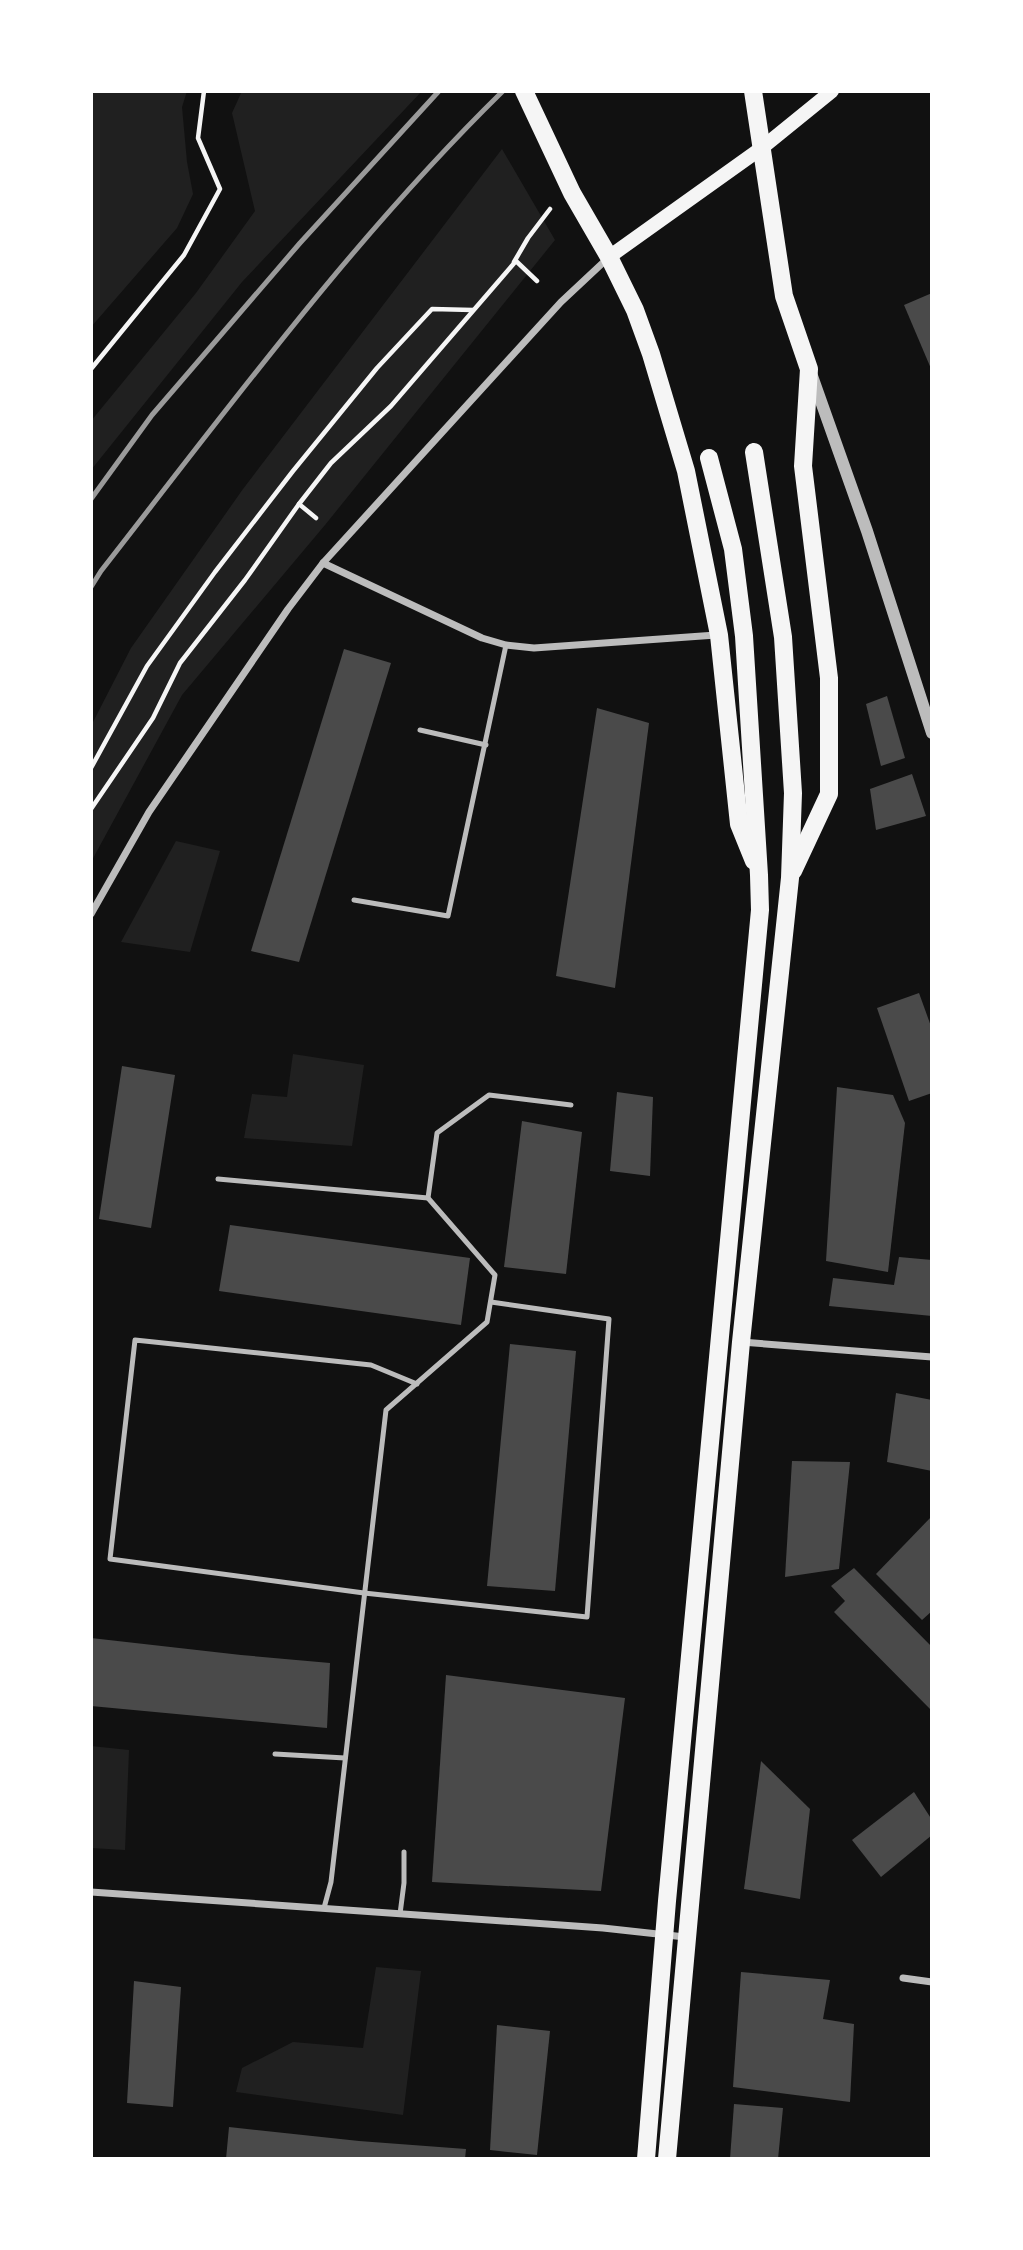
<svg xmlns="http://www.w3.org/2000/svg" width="1023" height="2250" viewBox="0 0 1023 2250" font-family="'Exo 2',sans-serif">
<rect width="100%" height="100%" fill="#111"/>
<g fill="#202020">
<polygon points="91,91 187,91 182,107 187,162 193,194 177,228 91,327"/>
<polygon points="242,91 422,91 242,282 91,470 91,421 196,293 255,211 232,113"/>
<polygon points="502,149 555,240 325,525 182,695 91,862 91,726 131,648 243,489"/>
<polygon points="176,841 220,851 190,952 121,942"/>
<polygon points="293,1054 364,1065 352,1146 244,1138 252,1094 287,1097"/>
<polygon points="91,1746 129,1750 125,1850 91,1848"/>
<polygon points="376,1967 421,1971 403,2115 236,2092 242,2068 293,2042 363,2048"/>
</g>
<g fill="#4a4a4a">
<polygon points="932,293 932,371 904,305"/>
<polygon points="344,649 391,663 299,962 251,951"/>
<polygon points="887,696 905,758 881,766 866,704"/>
<polygon points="597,708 649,723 615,988 556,976"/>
<polygon points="912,774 926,816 876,830 870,789"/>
<polygon points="919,993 932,1029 932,1093 909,1101 877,1008"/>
<polygon points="122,1066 175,1075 151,1228 99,1219"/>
<polygon points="837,1087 893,1095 905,1123 888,1272 826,1261"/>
<polygon points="617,1092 653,1097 650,1176 610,1171"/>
<polygon points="522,1121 582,1132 566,1274 504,1267"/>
<polygon points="230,1225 470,1258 461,1325 219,1291"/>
<polygon points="899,1257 932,1260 932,1316 829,1306 833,1278 894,1285"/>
<polygon points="510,1344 576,1351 555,1591 487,1586"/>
<polygon points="896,1393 932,1400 932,1471 887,1462"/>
<polygon points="792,1461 850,1462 839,1569 785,1577"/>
<polygon points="932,1516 932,1611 922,1620 876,1574"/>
<polygon points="854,1568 932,1647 932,1711 834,1612 845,1601 831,1586"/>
<polygon points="91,1638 241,1655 330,1663 327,1728 91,1706"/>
<polygon points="446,1675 625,1698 601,1891 432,1882"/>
<polygon points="761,1761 810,1809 800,1899 744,1889"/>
<polygon points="914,1792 932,1820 932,1835 881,1877 852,1840"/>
<polygon points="741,1972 830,1980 823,2019 854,2024 850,2102 733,2087"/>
<polygon points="134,1981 181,1987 173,2107 127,2103"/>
<polygon points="497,2025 550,2031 537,2155 490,2150"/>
<polygon points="734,2104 783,2108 778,2159 730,2159"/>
<polygon points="229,2127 359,2141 466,2149 465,2159 226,2159"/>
</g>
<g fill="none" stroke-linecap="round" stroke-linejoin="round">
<g stroke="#f5f5f5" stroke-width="4.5">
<polyline points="514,262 528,238 550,209"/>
<polyline points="91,369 184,255 220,189 198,138 204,91"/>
<polyline points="299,504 316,518"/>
<polyline points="91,768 147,666 215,572 293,471 377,368 432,309 473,310"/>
<polyline points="91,809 153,718 180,663 245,580 299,504 331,463 391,406 516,261 537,281"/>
</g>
<g stroke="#bcbcbc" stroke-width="5">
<polyline points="420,730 486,745"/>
<polyline points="354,900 448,916 506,645"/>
<polyline points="218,1179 428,1198"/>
<polyline points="417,1384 371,1365 135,1340 110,1559 364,1593 587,1617 609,1319 491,1302"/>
<polyline points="275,1754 345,1758"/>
<polyline points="324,1908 331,1882 386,1410 487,1322 495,1275 428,1198 437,1133 489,1095 571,1105"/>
<polyline points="400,1914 404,1883 404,1852"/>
</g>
<g stroke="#bcbcbc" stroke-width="7">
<polyline points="323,563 482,638 506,645 534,648 716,635"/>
<polyline points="91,914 149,812 288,609 323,563 561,302 608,258"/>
<polyline points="741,1342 932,1357"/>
<polyline points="91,1892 603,1928 685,1937"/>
<polyline points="903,1978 932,1982"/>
</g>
<polyline stroke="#bcbcbc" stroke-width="12" points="812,376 867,531 932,733"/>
<polyline stroke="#f5f5f5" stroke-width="14" points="609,257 763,147 832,91"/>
<g stroke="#f5f5f5" stroke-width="18">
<polyline points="524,91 572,193 609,257 635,310 651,354 686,471 719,635 739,824 754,861"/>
<polyline points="753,91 784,296 809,369 803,466 829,678 829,794 793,871"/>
<polyline points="646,2159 667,1901 760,910 759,875 744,636 733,549 709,458"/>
<polyline points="667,2159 741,1342 790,878 793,793 783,637 754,452"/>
</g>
<g stroke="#9a9a9a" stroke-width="5">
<polyline points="91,499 152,415 300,243 439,91"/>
<path d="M91,587L101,571C229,407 354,237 503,91"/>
</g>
</g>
<rect width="1023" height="2250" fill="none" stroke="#ffffff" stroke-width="186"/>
</svg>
